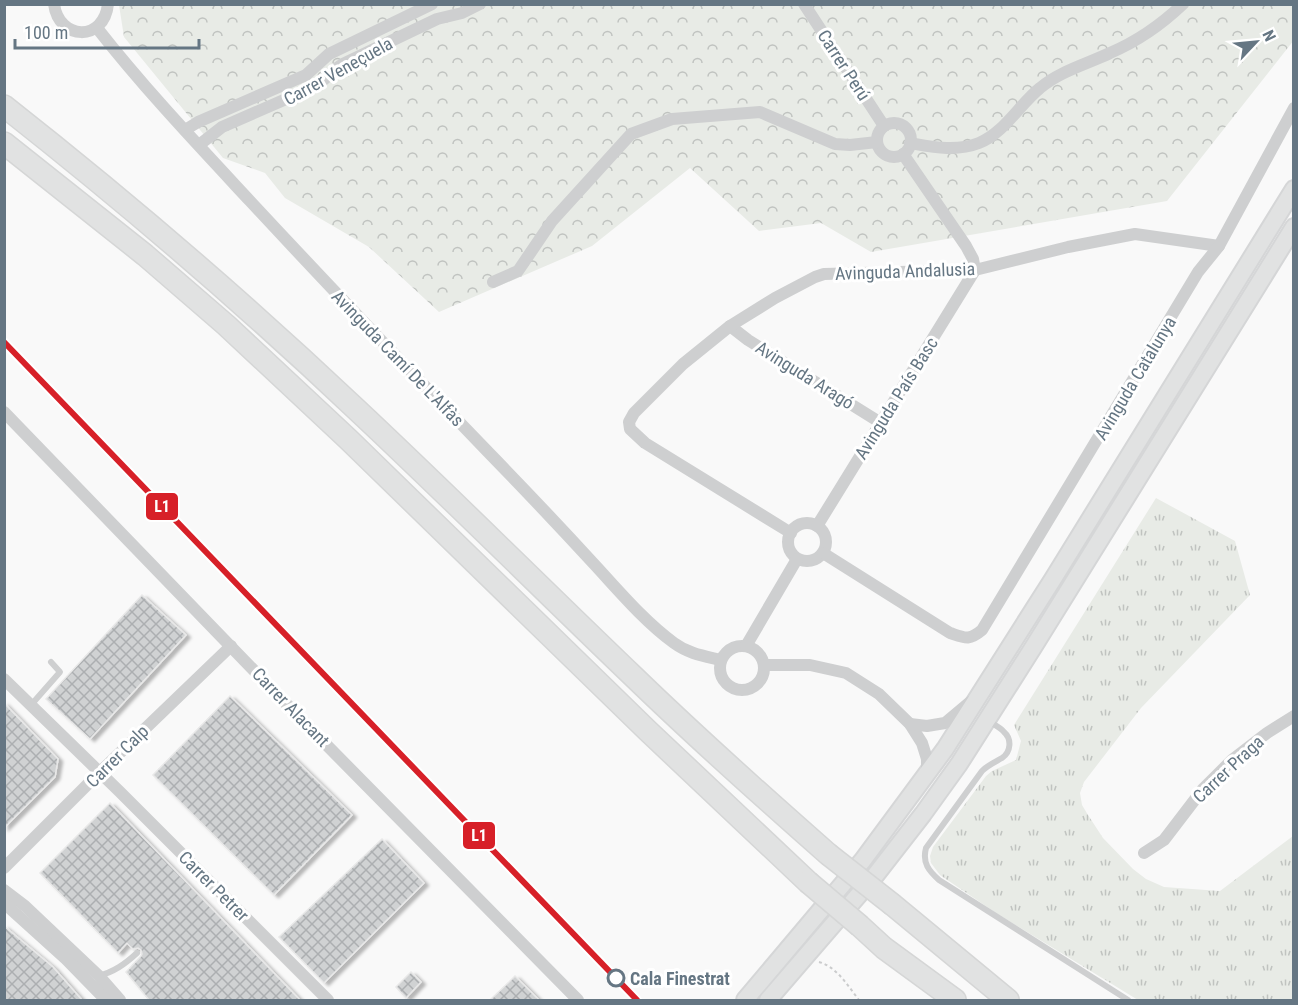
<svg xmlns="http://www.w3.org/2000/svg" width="1298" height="1005" viewBox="0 0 1298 1005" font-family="'Roboto Condensed',sans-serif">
<defs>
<pattern id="grass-tufts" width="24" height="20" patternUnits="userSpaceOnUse" patternTransform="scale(1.5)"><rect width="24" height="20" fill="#e8ebe6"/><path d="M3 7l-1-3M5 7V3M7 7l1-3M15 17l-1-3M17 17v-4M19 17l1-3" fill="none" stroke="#c0c3c0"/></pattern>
<pattern id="forest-crowns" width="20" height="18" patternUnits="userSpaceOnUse" patternTransform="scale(1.5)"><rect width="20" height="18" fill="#e8ebe6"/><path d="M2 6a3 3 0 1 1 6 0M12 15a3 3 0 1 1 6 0" fill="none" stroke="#c0c3c0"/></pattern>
<pattern id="building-cross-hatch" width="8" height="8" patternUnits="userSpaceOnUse" patternTransform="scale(1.5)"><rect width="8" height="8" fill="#d0d2d3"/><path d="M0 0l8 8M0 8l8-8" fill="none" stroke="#acafb1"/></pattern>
<filter id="shadow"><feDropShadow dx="4.5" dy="2.5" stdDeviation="1.5" flood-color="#0004"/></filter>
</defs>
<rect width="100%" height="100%" fill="#f9f9f9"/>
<polygon fill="url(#grass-tufts)" points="1156,498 1235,541 1250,595 1141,708 1084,782 1080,793 1082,805 1088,815 1103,838 1133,869 1146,879 1164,887 1220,891 1293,836 1293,1000 1138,1000 996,913 940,875 931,863 930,856 933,847 986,776 992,771 1016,760 1021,741 1014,725"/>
<polygon fill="url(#forest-crowns)" points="1293,4 1294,40 1167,201 871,252 821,223 759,231 690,168 592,246 439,312 369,247 285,198 265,173 223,158 124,37 119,5"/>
<g fill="url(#building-cross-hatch)" stroke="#e8e8e8" stroke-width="1.5" filter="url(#shadow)">
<polygon points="142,595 186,635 90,739 46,699"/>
<polygon points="230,696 352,815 274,895 153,775"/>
<polygon points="4,703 58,759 55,777 4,828"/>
<polygon points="110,803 300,1000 149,1000 126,972 141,956 142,954 141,950 138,948 133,949 127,943 118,953 40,873"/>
<polygon points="382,839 424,883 324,983 279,937"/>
<polygon points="4,926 53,967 82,1000 4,1000"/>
<polygon points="411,972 421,982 406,998 396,987"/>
<polygon points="515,976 539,1000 490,1000 509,982"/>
</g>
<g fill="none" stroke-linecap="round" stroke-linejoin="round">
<g stroke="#d5d6d7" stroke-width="20">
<g id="secondary">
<polyline points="745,1000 863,860 945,749 1053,579 1294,189"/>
<polyline points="768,1000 874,877 923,814 959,764 1034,646 1294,227"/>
</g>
</g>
<g stroke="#d5d6d6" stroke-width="24">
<g id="motorway">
<path d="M4,106C126,202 244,303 356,409C450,497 541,588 634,677C697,738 762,796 828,854"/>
<polyline points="4,143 145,255 226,325 348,439 648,731 808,882"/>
<polyline points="893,905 1008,1000"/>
<polyline points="860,926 884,948 955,1000"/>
</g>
</g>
<path stroke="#cbcccd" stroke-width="2" stroke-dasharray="3 3" stroke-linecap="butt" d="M819,962C837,967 848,986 859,1000"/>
<g stroke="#cecfd0" stroke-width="6">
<polyline points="31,705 60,672 51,662"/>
<path d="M988,721C993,724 1000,727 1004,732C1012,739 1011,752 1002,758C995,762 988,765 982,771L926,848C922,863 929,871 939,880L1128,1000"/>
<path d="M98,976C114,972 125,964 137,953"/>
</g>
<g stroke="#cecfd0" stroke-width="12">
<path d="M54,4C59,41 104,42 108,4"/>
<polyline points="804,4 884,126"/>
<path d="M97,28C144,88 197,144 250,201C329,286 410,371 491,455C526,491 560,527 594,564C619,591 644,621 674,643C689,654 704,656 721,660"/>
<circle cx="894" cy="140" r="17"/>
<polyline points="185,130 198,122 306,75 329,54 432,4"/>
<path d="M910,143C933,147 956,152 979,143C1004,133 1019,105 1040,88C1060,71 1087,64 1110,53C1136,42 1162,24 1183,4"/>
<path d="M199,145L222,127L316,86C326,79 332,70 343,64L437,19L462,13L480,4"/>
<polyline points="493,282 518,271 552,221 631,134 672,119 760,112 835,144 850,145 877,142"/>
<polyline points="730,326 748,340 881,423"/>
<polyline points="4,412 299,717 578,1000"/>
<circle cx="807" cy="542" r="19"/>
<polyline points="817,526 975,270 973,259 966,246 903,154"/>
<polyline points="791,533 645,443 630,429 629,422 634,413 683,364 730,326 775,298 815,277 824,274 975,270 1068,247 1135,234 1219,246"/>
<path d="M823,553L950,633C965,638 969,641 982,630L1198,272L1219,246L1294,108"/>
<circle cx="742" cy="668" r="22"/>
<polyline points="746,646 797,559"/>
<polyline points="764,665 810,665 846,673 879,694 910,724 922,743 927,759 927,775"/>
<polyline points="4,679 120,792 328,1000"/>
<polyline points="910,724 927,726 945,723 970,702"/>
<polyline points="1144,853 1164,840 1203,789 1232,760 1267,733 1294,716"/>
<polyline points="4,868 100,772 231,646"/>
<polyline points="4,890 25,906 99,976 120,1000"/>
<polyline points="4,903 66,959 106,1000"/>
</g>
<use href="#secondary" stroke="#e1e2e2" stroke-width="16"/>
<use href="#motorway" stroke="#e1e2e2" stroke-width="21"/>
<g stroke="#d5d6d6" stroke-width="24" stroke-linecap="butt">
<g id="motorway-bridge">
<polyline points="828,854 893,905"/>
<polyline points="808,882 860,926"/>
</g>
</g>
<use href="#motorway-bridge" stroke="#e1e2e2" stroke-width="21"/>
<g stroke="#fff" stroke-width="10">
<polyline id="tram-1" points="4,342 637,1000"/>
</g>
<use href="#tram-1" stroke="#d72028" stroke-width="6"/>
</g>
<circle fill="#fff" stroke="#657683" stroke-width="3" cx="616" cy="978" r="8"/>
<g text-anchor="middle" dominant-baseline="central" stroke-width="6" stroke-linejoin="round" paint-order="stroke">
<g font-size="18" fill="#657683" stroke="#fff">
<text transform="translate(844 65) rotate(57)">Carrer Perú</text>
<text transform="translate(338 71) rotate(-29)">Carrer Veneçuela</text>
<text transform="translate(905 271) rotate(-2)">Avinguda Andalusia</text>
<text transform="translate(398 358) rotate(46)">Avinguda Camí De L'Alfàs</text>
<text transform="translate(805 375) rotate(32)">Avinguda Aragó</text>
<text transform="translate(1135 378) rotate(-59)">Avinguda Catalunya</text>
<text transform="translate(896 398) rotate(-58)">Avinguda País Basc</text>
<text transform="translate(291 707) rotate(46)">Carrer Alacant</text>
<text transform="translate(117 756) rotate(-45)">Carrer Calp</text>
<text transform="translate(1228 769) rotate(-43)">Carrer Praga</text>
<text transform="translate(214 886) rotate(45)">Carrer Petrer</text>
</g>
<g font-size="18" font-weight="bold" fill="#657683" stroke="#fff" text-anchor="start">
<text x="630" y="978">Cala Finestrat</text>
</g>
</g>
<g stroke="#fff" stroke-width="2">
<rect x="145" y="492" width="34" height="29" rx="6" fill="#d72028"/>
<rect x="462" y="821" width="34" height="29" rx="6" fill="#d72028"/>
</g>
<g font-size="16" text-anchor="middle" font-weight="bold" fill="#fff">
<text x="162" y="512">L1</text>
<text x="479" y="841">L1</text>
</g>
<rect width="1298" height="1005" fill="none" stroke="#657683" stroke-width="12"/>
<g transform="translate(1256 42) rotate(64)" stroke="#ffffff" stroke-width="4.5" paint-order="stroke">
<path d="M0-4.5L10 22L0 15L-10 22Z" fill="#657683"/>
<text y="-9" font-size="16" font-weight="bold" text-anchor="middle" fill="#657683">N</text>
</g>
<path d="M15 39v9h184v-9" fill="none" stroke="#657683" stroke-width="3"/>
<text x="24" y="39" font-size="18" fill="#657683" stroke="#ffffff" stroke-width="4.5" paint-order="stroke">100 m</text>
</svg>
